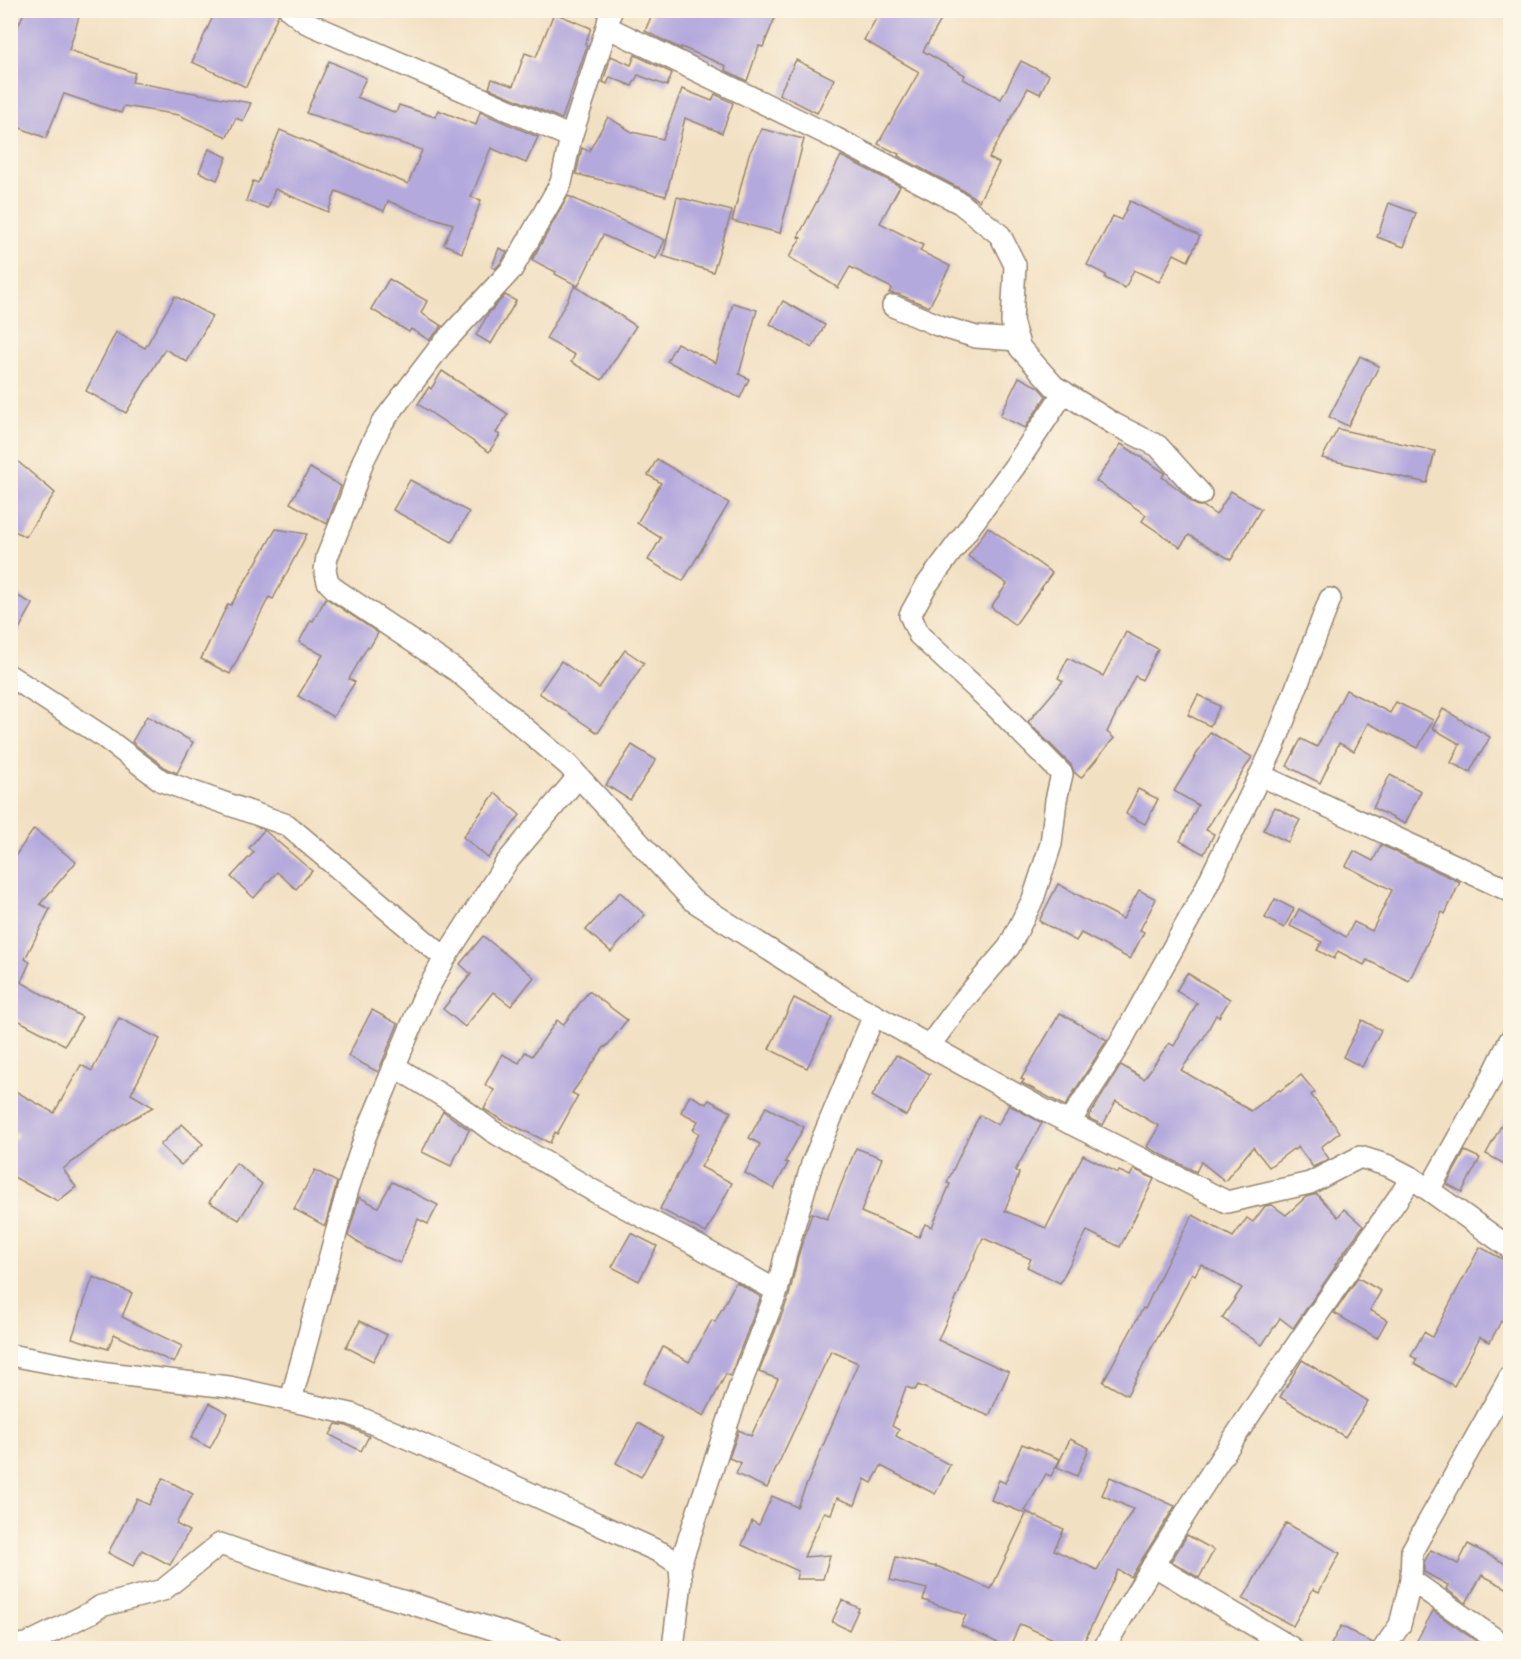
<svg xmlns="http://www.w3.org/2000/svg" width="1521" height="1659" viewBox="0 0 1521 1659" font-family="Kalam,sans-serif">
<rect width="100%" height="100%" fill="#fcf5e5"/>
<filter id="ink" filterUnits="userSpaceOnUse"><feTurbulence type="fractalNoise" baseFrequency=".0167" numOctaves="2"/><feDisplacementMap in="SourceGraphic" scale="12" xChannelSelector="R" yChannelSelector="G"/><feConvolveMatrix kernelMatrix="1 2 1 2 8 2 1 2 1" color-interpolation-filters="sRGB"/></filter>
<filter id="wash" filterUnits="userSpaceOnUse"><feTurbulence type="fractalNoise" baseFrequency=".008" numOctaves="4" result="noise"/><feDisplacementMap in="SourceGraphic" scale="24" xChannelSelector="R" yChannelSelector="G"/><feGaussianBlur stdDeviation="1.35" result="paint"/><feColorMatrix in="noise" values="0 0 0 0 0 0 0 0 0 0 0 0 0 0 0 0 0 1.4 0 .05"/><feComposite in="paint" operator="in"/></filter>
<g filter="url(#wash)">
<rect width="100%" height="100%" fill="#f2e0c2"/>
<g id="blocks">
<g fill="#b4a9dd">
<polygon points="25,10 81,10 69,50 135,73 132,82 251,103 243,121 236,118 227,137 179,115 124,106 121,113 64,94 46,138 10,124 10,45"/>
<polygon points="216,10 278,10 278,15 246,87 192,62"/>
<polygon points="654,10 778,10 763,47 759,46 747,81 725,70 726,66 681,47 681,49 645,31"/>
<polygon points="881,10 947,10 923,51 965,75 963,79 1001,99 1021,61 1049,75 1040,94 1028,88 989,158 999,163 979,201 966,192 898,156 899,154 878,144 919,72 864,40"/>
<polygon points="554,13 591,28 585,44 587,46 562,119 489,88 492,79 513,86 525,53 536,57"/>
<polygon points="635,55 672,73 667,86 638,75 632,86 610,77 607,84 603,82 611,56 631,65"/>
<polygon points="796,60 834,79 817,113 779,94"/>
<polygon points="329,61 366,78 357,97 396,113 399,105 435,117 438,110 476,125 480,112 538,137 526,163 491,148 471,197 481,200 462,253 444,244 453,224 415,212 388,201 384,211 336,191 328,212 275,189 268,208 246,201 253,181 258,183 280,130 408,184 422,150 306,113"/>
<polygon points="682,89 712,101 715,94 733,103 722,133 685,118 666,196 576,174 582,148 589,151 608,117 632,132 663,139"/>
<polygon points="762,129 804,139 780,233 732,221 749,154"/>
<polygon points="209,149 227,157 217,180 199,172"/>
<polygon points="841,156 900,186 880,223 923,245 920,251 950,266 929,307 898,294 889,293 892,288 850,267 838,288 789,257 801,238 798,237"/>
<polygon points="568,196 665,240 656,259 603,235 578,286 555,274 556,272 532,260"/>
<polygon points="677,197 732,211 713,272 663,256"/>
<polygon points="1130,201 1200,236 1188,261 1174,254 1159,282 1134,270 1125,288 1105,278 1106,275 1087,265 1113,216 1121,220"/>
<polygon points="1389,203 1416,213 1404,247 1377,237"/>
<polygon points="499,248 507,252 502,261 495,269 492,267"/>
<polygon points="389,279 427,301 421,313 442,326 429,340 411,329 409,332 371,309"/>
<polygon points="575,286 636,326 602,380 571,362 575,355 546,339"/>
<polygon points="505,295 516,301 491,344 476,335 488,314"/>
<polygon points="175,296 212,316 187,362 165,349 126,413 86,391 116,332 145,348"/>
<polygon points="783,301 825,325 812,348 770,324"/>
<polygon points="733,303 757,310 739,374 749,379 740,398 667,361 677,343 716,363"/>
<polygon points="1360,356 1379,366 1348,426 1329,417"/>
<polygon points="442,371 508,414 496,433 500,435 489,452 418,404 429,387 431,389"/>
<polygon points="1019,377 1038,387 1046,396 1025,428 1000,416"/>
<polygon points="1338,429 1435,451 1427,483 1322,458"/>
<polygon points="1121,444 1165,473 1162,477 1181,491 1192,503 1198,506 1203,506 1216,515 1231,491 1261,509 1231,560 1189,535 1180,547 1142,521 1146,515 1096,481"/>
<polygon points="10,455 55,493 25,537 10,528"/>
<polygon points="657,459 729,503 683,581 648,560 661,538 637,523 661,483 648,475"/>
<polygon points="310,468 341,486 327,524 290,503"/>
<polygon points="410,480 469,512 452,542 393,510"/>
<polygon points="988,527 1052,573 1015,625 991,607 1007,584 968,556"/>
<polygon points="276,529 307,534 273,599 269,597 230,674 201,659 228,604 231,605"/>
<polygon points="10,592 33,604 10,645"/>
<polygon points="326,598 378,633 370,647 368,646 349,679 355,682 333,717 298,696 323,655 299,642 311,620 313,621"/>
<polygon points="1126,632 1158,649 1142,680 1135,676 1107,732 1114,738 1081,778 1074,772 1071,765 1028,722 1063,681 1058,678 1068,658 1103,676"/>
<polygon points="625,650 644,663 598,733 539,693 561,661 599,688"/>
<polygon points="1346,690 1390,713 1396,702 1433,720 1418,748 1368,723 1354,751 1339,743 1320,783 1287,766 1301,739 1317,747"/>
<polygon points="1198,695 1220,706 1210,726 1188,715"/>
<polygon points="1443,709 1490,737 1480,755 1479,754 1470,772 1451,763 1460,744 1432,728"/>
<polygon points="147,716 193,742 177,773 167,769 132,742"/>
<polygon points="1210,732 1252,757 1206,830 1214,834 1204,854 1180,841 1198,805 1174,791"/>
<polygon points="632,745 656,760 630,800 606,785"/>
<polygon points="1390,775 1421,791 1405,824 1373,808"/>
<polygon points="1138,789 1158,799 1145,824 1126,814"/>
<polygon points="495,793 520,815 488,858 463,837"/>
<polygon points="1275,807 1300,820 1288,842 1263,830"/>
<polygon points="34,829 76,862 40,904 50,909 25,959 30,962 21,982 82,1017 65,1045 10,1016 10,863"/>
<polygon points="264,830 312,871 296,889 277,872 254,898 231,877 254,852 249,848"/>
<polygon points="1381,845 1460,882 1445,914 1442,912 1409,981 1367,960 1364,965 1338,951 1334,959 1317,950 1322,942 1290,926 1299,909 1346,937 1354,922 1372,931 1392,890 1346,866 1354,851 1373,861"/>
<polygon points="1058,884 1123,919 1139,890 1156,899 1140,930 1144,932 1130,959 1081,933 1076,941 1039,921"/>
<polygon points="620,892 645,915 611,952 586,930"/>
<polygon points="1275,899 1294,909 1284,928 1265,918"/>
<polygon points="483,936 534,977 511,1006 493,992 465,1027 443,1009 471,974 460,964"/>
<polygon points="1187,973 1230,999 1219,1017 1216,1015 1203,1039 1181,1070 1251,1111 1279,1090 1280,1091 1301,1075 1315,1092 1311,1095 1340,1132 1321,1147 1329,1159 1313,1167 1298,1147 1294,1150 1293,1149 1269,1167 1253,1147 1225,1181 1201,1162 1196,1172 1147,1147 1159,1126 1116,1101 1103,1125 1088,1118 1121,1065 1144,1079 1169,1043 1174,1046 1197,1003 1176,991"/>
<polygon points="589,991 627,1020 606,1047 605,1046 572,1093 578,1096 557,1134 555,1132 550,1143 504,1121 484,1109 494,1090 485,1085 502,1054 519,1063 525,1052 532,1056 557,1020 563,1025"/>
<polygon points="794,998 832,1017 807,1068 769,1049"/>
<polygon points="372,1010 398,1024 378,1072 348,1056"/>
<polygon points="1060,1013 1107,1040 1065,1106 1022,1083 1024,1080 1021,1079"/>
<polygon points="119,1018 160,1039 131,1094 153,1107 122,1125 63,1169 76,1187 58,1201 10,1175 10,1146 18,1134 10,1129 10,1088 54,1113 81,1065 92,1071"/>
<polygon points="1362,1020 1381,1030 1362,1067 1343,1057"/>
<polygon points="896,1055 930,1074 906,1116 872,1096"/>
<polygon points="690,1095 706,1104 709,1100 731,1112 701,1167 732,1183 706,1233 660,1209 699,1133 693,1130 698,1121 681,1112"/>
<polygon points="1009,1105 1042,1123 1015,1171 1019,1173 1005,1211 1046,1228 1083,1155 1118,1173 1119,1171 1130,1176 1134,1169 1154,1179 1120,1247 1087,1231 1060,1283 1027,1267 1031,1259 983,1238 938,1340 1009,1372 989,1416 918,1385 915,1390 906,1387 892,1426 899,1430 896,1436 950,1465 935,1494 881,1466 872,1483 865,1479 855,1505 837,1498 831,1514 824,1512 804,1557 830,1555 823,1579 796,1579 798,1571 742,1545 752,1521 759,1525 772,1496 797,1507 858,1363 831,1351 767,1488 736,1474 741,1463 729,1458 739,1430 751,1436 778,1379 759,1372 789,1296 798,1256 812,1213 827,1219 856,1148 882,1158 861,1212 919,1237 925,1224 932,1227 950,1184 947,1183 969,1135 980,1115 998,1125"/>
<polygon points="766,1107 804,1127 785,1162 788,1163 774,1189 745,1173 760,1144 749,1138"/>
<polygon points="1510,1109 1510,1167 1486,1154"/>
<polygon points="443,1111 469,1130 451,1166 422,1152"/>
<polygon points="182,1124 203,1144 181,1165 160,1145"/>
<polygon points="1465,1151 1480,1158 1462,1192 1447,1184"/>
<polygon points="236,1163 262,1184 239,1220 209,1202"/>
<polygon points="315,1170 337,1182 325,1226 294,1209"/>
<polygon points="392,1182 438,1205 428,1224 418,1219 400,1263 368,1249 348,1236 359,1197 378,1207"/>
<polygon points="1317,1194 1338,1217 1344,1209 1363,1226 1335,1265 1336,1266 1293,1328 1280,1318 1262,1345 1222,1318 1242,1288 1201,1264 1195,1275 1192,1273 1173,1311 1148,1354 1149,1355 1127,1395 1103,1382 1143,1308 1145,1309 1168,1260 1193,1215 1233,1237 1247,1218 1253,1222 1265,1206 1272,1205 1286,1215 1306,1197"/>
<polygon points="631,1233 657,1246 639,1281 612,1267"/>
<polygon points="1480,1247 1510,1263 1510,1326 1501,1321 1490,1342 1480,1337 1454,1386 1414,1364 1417,1359 1411,1356 1424,1332 1432,1337"/>
<polygon points="93,1277 132,1293 122,1317 182,1346 174,1363 114,1334 108,1349 72,1338"/>
<polygon points="1358,1278 1381,1291 1370,1310 1387,1320 1377,1338 1334,1313"/>
<polygon points="736,1282 761,1297 730,1376 726,1374 704,1416 644,1383 663,1347 689,1362 712,1320 715,1322"/>
<polygon points="360,1321 387,1335 373,1361 346,1347"/>
<polygon points="1302,1360 1368,1401 1345,1437 1280,1397"/>
<polygon points="210,1403 228,1413 210,1448 191,1438"/>
<polygon points="638,1423 663,1437 641,1477 616,1463"/>
<polygon points="336,1424 347,1426 369,1436 361,1451 330,1435"/>
<polygon points="1070,1439 1089,1448 1077,1476 1057,1467"/>
<polygon points="1022,1444 1060,1459 1051,1476 1046,1474 1024,1513 991,1500 999,1480 1005,1483"/>
<polygon points="1110,1477 1175,1506 1131,1577 1118,1570 1081,1648 1074,1648 1020,1624 1009,1648 961,1626 966,1615 923,1600 927,1589 890,1580 896,1557 936,1567 936,1566 991,1589 1027,1512 1064,1529 1054,1550 1097,1570 1133,1509 1102,1495"/>
<polygon points="163,1478 193,1494 176,1524 189,1531 170,1565 142,1550 133,1566 108,1553 137,1499 149,1505"/>
<polygon points="1286,1523 1340,1553 1319,1592 1313,1589 1293,1626 1243,1599"/>
<polygon points="1187,1535 1214,1550 1199,1578 1171,1561"/>
<polygon points="1468,1544 1510,1566 1510,1590 1482,1575 1466,1603 1446,1589 1448,1585 1424,1572 1424,1562 1431,1550 1458,1564"/>
<polygon points="842,1600 859,1608 849,1630 832,1622"/>
<polygon points="1433,1611 1486,1648 1413,1648"/>
<polygon points="1341,1626 1373,1643 1371,1648 1329,1648"/>
</g>
</g>
</g>
<g filter="url(#ink)">
<use href="#blocks" fill-opacity="0" stroke="#968570" stroke-width="1.5"/>
<g fill="none" stroke-linecap="round" stroke-linejoin="round">
<g stroke="#968570" stroke-width="24">
<g id="minor">
<polyline points="290,10 305,22 571,137"/>
<polyline points="611,10 607,27 571,137 561,183 512,269 440,347 382,423 363,461 350,500 327,557 325,570 328,582 336,590 457,671 568,765 692,900 844,998 1040,1108 1227,1202 1310,1183 1360,1157 1389,1166 1412,1178 1510,1248"/>
<polyline points="607,27 835,138 960,203 1000,235 1015,265 1012,322 1020,348 1054,386 1114,424 1158,446 1201,494"/>
<polyline points="893,306 940,326 976,337 1017,340"/>
<polyline points="10,676 104,737 162,781 287,825 445,958"/>
<polyline points="1260,775 1510,891"/>
<polyline points="929,1046 961,1003 1009,947 1033,899 1051,844 1056,800 1062,774 994,705 919,635 910,615 926,586 1015,466 1064,392"/>
<polyline points="394,1066 459,1106 492,1131 592,1190 696,1245 777,1291"/>
<polyline points="1069,1123 1119,1045 1203,894 1274,746 1330,599"/>
<polyline points="1429,1190 1492,1077 1510,1040"/>
<polyline points="10,1355 107,1373 229,1387 351,1414 419,1443 662,1553 680,1565 681,1582 673,1648"/>
<polyline points="291,1400 348,1189 365,1137 424,996 445,958 506,863 578,777"/>
<polyline points="680,1565 740,1386 777,1291 786,1253 812,1164 874,1015"/>
<polyline points="1153,1565 1292,1648"/>
<polyline points="1411,1580 1508,1648"/>
<polyline points="10,1646 27,1644 92,1612 101,1606 163,1590 220,1544 301,1572 413,1604 553,1648"/>
<path d="M1104,1648C1197,1486 1305,1332 1412,1178"/>
<polyline points="1384,1648 1400,1625 1411,1580 1412,1551 1510,1377"/>
</g>
</g>
<use href="#minor" stroke="#fff" stroke-width="21"/>
</g>
</g>
<rect width="1521" height="1659" fill="none" stroke="#fcf5e5" stroke-width="36"/>
</svg>
